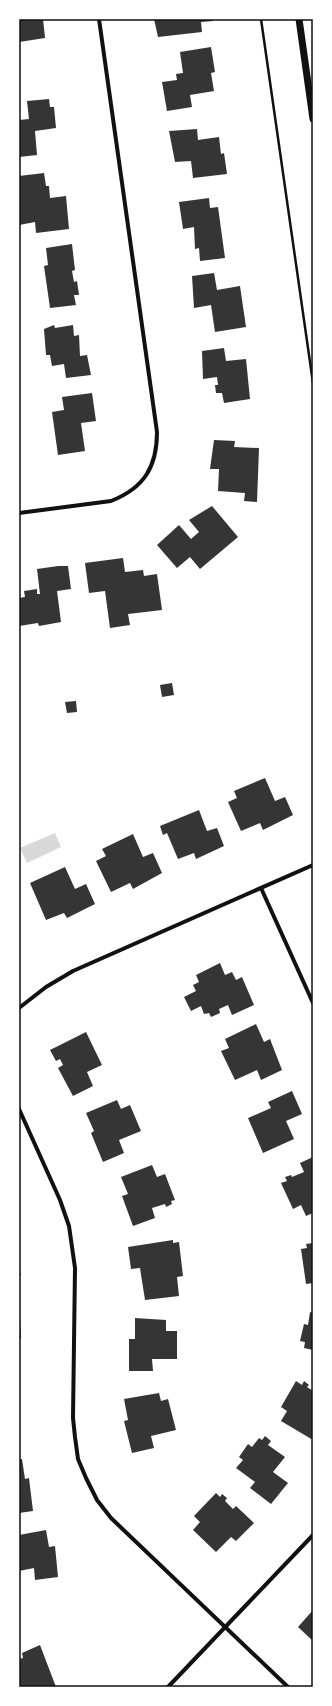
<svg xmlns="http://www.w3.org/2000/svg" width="332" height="1706" viewBox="0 0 332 1706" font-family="'Fira Sans Condensed',sans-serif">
<rect width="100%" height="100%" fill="#fff"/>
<polygon fill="#d9d9d9" points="55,833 61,847 27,863 20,848"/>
<g fill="#353535">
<polygon points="19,19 43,19 45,38 19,42"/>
<polygon points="154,19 213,19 213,21 201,22 202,32 158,37"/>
<polygon points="211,47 215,72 211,73 214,91 190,95 192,107 167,111 162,82 177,80 176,74 183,73 180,52"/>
<polygon points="49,99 50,107 54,107 56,128 35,131 37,155 19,157 19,120 29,119 27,101"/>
<polygon points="197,129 198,140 219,137 221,154 224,153 227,174 193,178 191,161 175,162 169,131"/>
<polygon points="44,173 46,186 49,186 50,198 66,196 69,229 36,233 35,222 19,225 19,176"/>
<polygon points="209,198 210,208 218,207 225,258 200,261 199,248 195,249 194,227 183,229 179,202"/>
<polygon points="72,244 75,270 72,271 74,282 77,281 79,295 74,295 76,305 50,308 44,266 48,265 46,248"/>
<polygon points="214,273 217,290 240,286 246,327 215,332 211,305 194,308 192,276"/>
<polygon points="54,325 55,328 73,325 74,336 79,335 80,356 87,355 91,375 66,378 64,364 52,366 50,355 46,355 44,329"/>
<polygon points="224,348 226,361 246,359 250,399 224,403 222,393 216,393 215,385 218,385 217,377 203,379 202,351"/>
<polygon points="92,393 96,421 81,423 85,451 58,455 52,412 64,410 62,397"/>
<polygon points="214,440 235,441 234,447 259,448 257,502 244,501 245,493 218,491 219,469 210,469"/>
<polygon points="212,506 238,537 200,569 190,557 177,568 157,545 179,525 191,539 199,532 189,520"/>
<polygon points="123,558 125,572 143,570 144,576 157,574 162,610 128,614 130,625 110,628 105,591 89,593 85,563"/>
<polygon points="58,566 68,566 71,589 57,591 61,622 39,626 38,623 19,626 19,598 25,597 24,591 37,589 37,594 40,594 37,569"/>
<polygon points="172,683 174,695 162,697 160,685"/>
<polygon points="76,701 77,712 67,713 65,702"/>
<polygon points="265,778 275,801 285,797 293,815 263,830 260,823 241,831 228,802 237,798 234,791"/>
<polygon points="199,810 207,831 217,828 224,846 196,859 194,853 178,859 167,833 163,835 160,826"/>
<polygon points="133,834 143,857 153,853 162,873 133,889 130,883 111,892 96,861 106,856 102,849"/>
<polygon points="65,867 75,889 86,884 95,904 67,918 64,913 46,920 30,883"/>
<polygon points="220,963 225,975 232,972 236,980 242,977 254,1005 232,1015 228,1005 219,1009 220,1013 211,1017 209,1013 204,1014 201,1006 191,1011 184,997 196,991 193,985 199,982 196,975"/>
<polygon points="256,1024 264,1042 270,1039 282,1070 261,1080 257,1070 235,1080 221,1051 229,1048 225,1039"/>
<polygon points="86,1032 102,1065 87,1072 93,1086 73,1096 58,1068 63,1065 60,1059 56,1061 50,1050"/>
<polygon points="292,1091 302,1114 286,1121 294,1139 263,1153 248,1118 271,1108 268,1102"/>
<polygon points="117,1100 121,1109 130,1105 141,1131 119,1140 124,1153 103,1162 91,1133 94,1131 86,1113"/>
<polygon points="313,1157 313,1213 306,1216 301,1205 293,1209 281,1183 287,1181 285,1177 291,1175 292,1177 304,1172 300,1163"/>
<polygon points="152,1165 157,1177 165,1174 175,1200 171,1201 172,1204 166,1207 165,1204 152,1208 155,1218 133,1226 122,1196 128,1194 121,1177"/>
<polygon points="173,1240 173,1243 179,1242 183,1276 177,1277 179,1296 145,1300 140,1268 131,1269 128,1247"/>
<polygon points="313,1243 313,1283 306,1284 301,1249 307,1248 306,1244"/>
<polygon points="19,1264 21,1276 19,1276"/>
<polygon points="310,1312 313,1313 313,1350 304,1348 305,1342 300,1341 304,1324 308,1325"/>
<polygon points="19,1317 20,1317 21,1339 19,1339"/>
<polygon points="135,1318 166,1320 166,1331 177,1331 177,1359 152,1359 153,1371 129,1371 129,1339 135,1339"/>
<polygon points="296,1381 302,1385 304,1381 309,1385 307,1387 313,1391 313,1440 281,1421 287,1411 281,1407"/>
<polygon points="159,1393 161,1401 168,1399 176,1430 151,1436 154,1448 132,1453 124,1421 128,1420 124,1399"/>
<polygon points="265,1436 271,1441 268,1445 285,1457 273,1472 288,1483 271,1504 250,1488 255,1482 236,1468 243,1460 239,1457 248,1444 252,1447 259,1438 262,1440"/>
<polygon points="19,1459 22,1459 25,1479 29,1478 33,1511 19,1513"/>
<polygon points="216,1493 220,1497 222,1494 227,1498 225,1501 233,1509 236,1506 254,1523 236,1541 231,1537 216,1552 193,1530 200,1522 194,1516"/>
<polygon points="46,1530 49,1547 55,1546 58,1577 35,1580 34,1568 19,1571 19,1535"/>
<polygon points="313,1610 313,1641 298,1627"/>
<polygon points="40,1645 56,1687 19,1687 19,1659 23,1658 22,1653"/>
</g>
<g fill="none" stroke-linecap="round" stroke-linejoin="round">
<polyline stroke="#111" stroke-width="2.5" points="261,19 313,383"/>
<g stroke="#111" stroke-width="4">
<path d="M19,513L111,501C144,488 157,467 157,432L99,19"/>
<polyline points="261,888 313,1003"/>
<polyline points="19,1008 46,987 73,971 313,865"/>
<polyline points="19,1109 60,1200 69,1226 75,1268 73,1418 75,1437 78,1459 86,1478 97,1500 111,1518 288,1687"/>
<polyline points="168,1687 313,1535"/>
</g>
<polyline stroke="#111" stroke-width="7" points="299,19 313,119"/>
</g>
<rect width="332" height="1706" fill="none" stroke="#ffffff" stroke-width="40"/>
<rect x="20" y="20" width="292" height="1666" fill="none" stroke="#111" stroke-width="1.5"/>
</svg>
